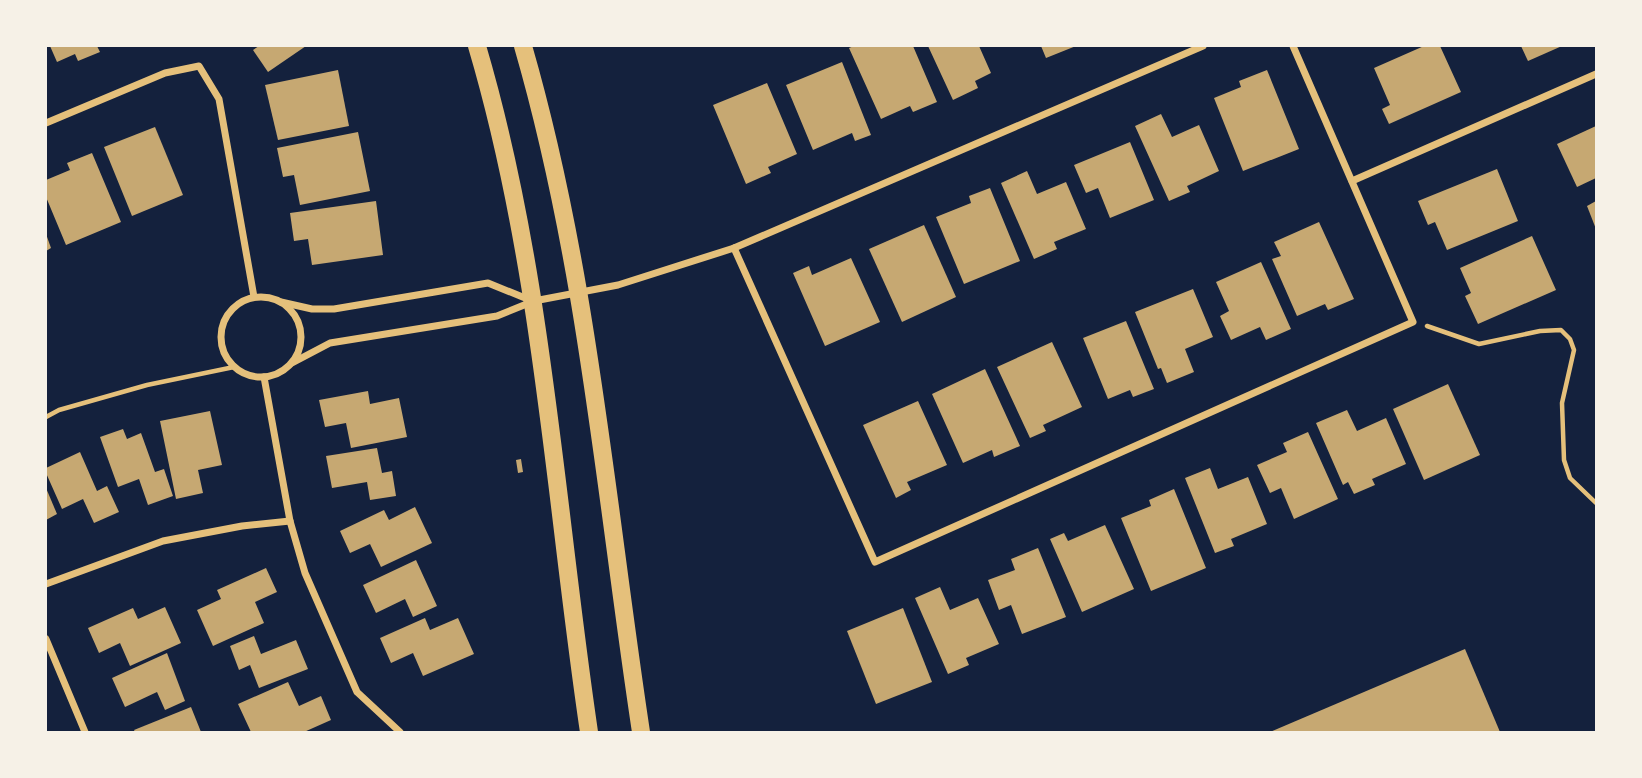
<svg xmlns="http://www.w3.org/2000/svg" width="1642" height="778" viewBox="0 0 1642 778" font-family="Manrope,sans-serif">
<rect width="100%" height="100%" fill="#14213d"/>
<g fill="#c6a872">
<polygon points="50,46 97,46 100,52 78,61 75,54 57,62"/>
<polygon points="259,46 306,46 268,72 253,50"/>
<polygon points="854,46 913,46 937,102 913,112 910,106 881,119 849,48"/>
<polygon points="928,46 979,46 991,73 975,81 978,88 953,100"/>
<polygon points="1041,46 1076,46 1046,58"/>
<polygon points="1424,46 1440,46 1461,92 1389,124 1382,109 1390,105 1374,68"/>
<polygon points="1521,46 1562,46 1528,61"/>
<polygon points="842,62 871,135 855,141 852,133 813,150 786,85"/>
<polygon points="338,70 349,126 278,140 265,85"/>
<polygon points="1267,70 1299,149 1243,171 1214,98 1241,87 1239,81"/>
<polygon points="767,83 797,154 768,167 771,173 746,184 713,105"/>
<polygon points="1161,114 1172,137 1199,125 1219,171 1187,186 1190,192 1169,201 1135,126"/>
<polygon points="1596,126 1596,178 1577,187 1557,144"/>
<polygon points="155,127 183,195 132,216 104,147"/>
<polygon points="358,132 370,191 300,205 294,175 283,177 277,148"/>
<polygon points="1130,142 1154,200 1110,218 1098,188 1086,193 1074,165"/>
<polygon points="92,153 121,222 66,245 46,197 46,180 70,170 67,163"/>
<polygon points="1497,169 1518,221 1447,250 1435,222 1428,225 1418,201"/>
<polygon points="1027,171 1037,194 1066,182 1086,229 1054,242 1057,249 1034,259 1001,183"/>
<polygon points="990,188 1020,261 964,284 936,217 971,203 969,196"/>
<polygon points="376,201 383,255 312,265 308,239 294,241 290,213"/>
<polygon points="1596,201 1596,229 1587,206"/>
<polygon points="1319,222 1354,299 1328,310 1325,304 1297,316 1272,259 1281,256 1274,242"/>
<polygon points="924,225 956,297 902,322 869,249"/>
<polygon points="46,234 51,248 46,251"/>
<polygon points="1532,236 1556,290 1478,324 1465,296 1471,293 1460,268"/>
<polygon points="851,258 880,322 825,346 793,273 809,266 812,275"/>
<polygon points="1261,262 1291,329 1266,340 1260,327 1231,340 1220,316 1229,311 1216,282"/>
<polygon points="1193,289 1213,337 1185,349 1194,372 1167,383 1161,368 1158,369 1135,312"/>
<polygon points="1126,321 1154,389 1133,397 1130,390 1108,399 1083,338"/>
<polygon points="1052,342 1082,407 1043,425 1046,431 1030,438 997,367"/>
<polygon points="985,369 1020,446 994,457 992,450 963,463 932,394"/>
<polygon points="1448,384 1480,455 1424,480 1393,409"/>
<polygon points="368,391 370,404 399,398 407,437 351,448 346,423 325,427 319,400"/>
<polygon points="918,401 947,465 907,482 911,490 896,498 863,425"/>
<polygon points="1347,410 1357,431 1386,418 1406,464 1372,479 1375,485 1354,494 1348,482 1343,485 1316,423"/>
<polygon points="210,411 222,465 198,470 203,493 176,499 160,421"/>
<polygon points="123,429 127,439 141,433 155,472 164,469 173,496 148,505 139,479 118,487 100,437"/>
<polygon points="1308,432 1338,499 1294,519 1281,488 1270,493 1257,465 1287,452 1283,443"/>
<polygon points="377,448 382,473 392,471 396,496 370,500 367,482 332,488 326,456"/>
<polygon points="80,452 97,491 107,486 119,512 94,523 83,499 62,509 46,473 46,468"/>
<polygon points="521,459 523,472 518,473 516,460"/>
<polygon points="1210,468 1218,489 1248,477 1267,524 1231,539 1234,546 1215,553 1185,478"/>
<polygon points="46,488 57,514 46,520"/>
<polygon points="1174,489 1206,568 1151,591 1121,518 1151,506 1149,500"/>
<polygon points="415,507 432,543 381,567 370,544 350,553 340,531 384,510 389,520"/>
<polygon points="1105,525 1134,589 1082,612 1050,539 1064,533 1068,541"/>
<polygon points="1038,548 1066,617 1022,634 1011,605 999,610 988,580 1015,570 1011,559"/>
<polygon points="416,560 437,606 413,617 405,599 376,613 363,585"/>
<polygon points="266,568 277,592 255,602 264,623 213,646 197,610 221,599 217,590"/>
<polygon points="940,587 950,610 978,598 999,644 966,658 969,665 948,674 915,598"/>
<polygon points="165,607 181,643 130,666 120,643 99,653 88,628 133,608 138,619"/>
<polygon points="903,608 932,682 876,704 847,631"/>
<polygon points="425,618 430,630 458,618 474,654 423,676 413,653 391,663 380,638"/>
<polygon points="254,636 261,654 296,640 308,669 259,688 250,665 239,670 230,646"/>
<polygon points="1465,649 1500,732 1270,732"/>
<polygon points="167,653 185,701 165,710 157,692 125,707 112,678"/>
<polygon points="288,682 299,706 321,696 331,720 304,732 251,732 238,704"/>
<polygon points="191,707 201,732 135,732 134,730"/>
</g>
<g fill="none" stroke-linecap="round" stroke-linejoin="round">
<g stroke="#e5c07b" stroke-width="4.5">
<polyline points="1427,326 1479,344 1540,331 1561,330 1570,339 1574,350 1562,403 1564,460 1570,478 1596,503"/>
<polyline points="46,417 59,410 147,385 234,367"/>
</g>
<g stroke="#e5c07b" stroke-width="7">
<polyline points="46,123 165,73 199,66 219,99 254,297"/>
<polyline points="1352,181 1596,74"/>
<polyline points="734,248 875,562 1413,322 1293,46"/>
<circle cx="261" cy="337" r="40"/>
<polyline points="281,302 312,309 334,309 488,283 530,300"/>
<polyline points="292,363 330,343 497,316 534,301 618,285 734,248 1203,46"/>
<polyline points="264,377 290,521 305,573 357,692 400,732"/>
<polyline points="46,584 163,541 242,526 290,521"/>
<polyline points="46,639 85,732"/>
</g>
<g stroke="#e5c07b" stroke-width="18">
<path d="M477,46C543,269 555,503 589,732"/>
<path d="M523,46C588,270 606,502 641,732"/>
</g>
</g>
<rect width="1642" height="778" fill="none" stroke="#f6f1e7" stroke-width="94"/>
</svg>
